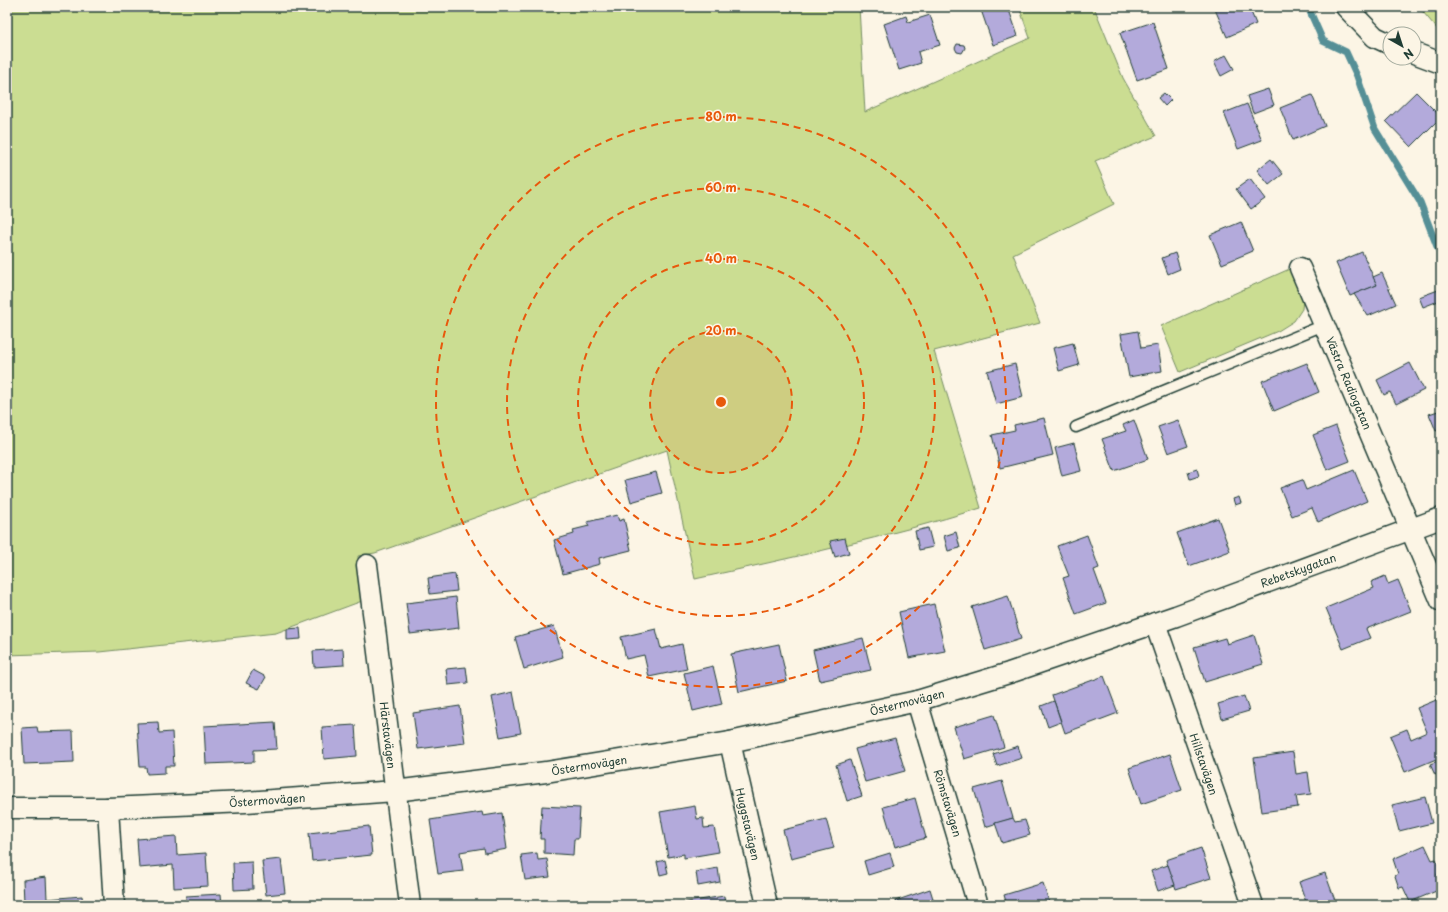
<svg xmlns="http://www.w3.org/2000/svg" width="1448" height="912" viewBox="0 0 1448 912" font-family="'Playpen Sans',sans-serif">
<rect width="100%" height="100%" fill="#fcf5e5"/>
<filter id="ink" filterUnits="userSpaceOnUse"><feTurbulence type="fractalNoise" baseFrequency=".025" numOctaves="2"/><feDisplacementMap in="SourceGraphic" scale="8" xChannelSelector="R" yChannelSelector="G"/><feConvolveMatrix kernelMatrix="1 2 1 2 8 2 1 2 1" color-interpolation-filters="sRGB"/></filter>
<g filter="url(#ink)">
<g fill="#cbdd92" stroke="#758d63">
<path d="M7,7H859L865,112L1030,38L1019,7H1094L1123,78L1156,136L1095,161L1114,204L1013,254L1040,323L934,351L981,508C887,537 791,558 695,579L667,450L375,553L358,556L362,601L276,633L99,652L7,655Z"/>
<polygon points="1416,7 1441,7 1441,32 1439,31 1423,12"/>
<polygon points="1294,267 1303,298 1302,309 1294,321 1278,331 1180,372 1161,326"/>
</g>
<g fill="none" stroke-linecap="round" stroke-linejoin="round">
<polyline stroke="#558f96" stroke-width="7" points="1308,7 1323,41 1346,52 1357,76 1375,129 1420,202 1441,257"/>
</g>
<g fill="#b3aadb" stroke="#1f3d34">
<polygon points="980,7 1008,7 1018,36 993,45"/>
<polygon points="1214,7 1249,7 1256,24 1227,37"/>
<polygon points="930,15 940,45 918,52 921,63 899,70 884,24 906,16 908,22"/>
<polygon points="1153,22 1169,69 1137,80 1120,33"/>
<polygon points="957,44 964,45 965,48 962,53 957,52 955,48"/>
<polygon points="1226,55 1234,69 1221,76 1214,62"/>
<polygon points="1268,89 1274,105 1253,113 1247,96"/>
<polygon points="1416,92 1441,117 1411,147 1386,121"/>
<polygon points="1164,93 1171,100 1165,106 1158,98"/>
<polygon points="1312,95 1325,126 1293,140 1280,108"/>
<polygon points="1247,104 1262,140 1238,149 1224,113"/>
<polygon points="1441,105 1441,115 1436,110"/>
<polygon points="1271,159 1283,174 1269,185 1257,170"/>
<polygon points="1250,179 1265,199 1251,209 1236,189"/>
<polygon points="1241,222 1253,251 1222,264 1210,235"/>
<polygon points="1362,252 1377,285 1350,296 1336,263"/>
<polygon points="1175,253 1180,269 1168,274 1162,258"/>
<polygon points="1382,273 1396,304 1368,316 1354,294 1377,285 1373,277"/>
<polygon points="1441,289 1441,300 1423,307 1419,297"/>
<polygon points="1138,331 1141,348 1158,345 1162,371 1129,377 1121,334"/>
<polygon points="1073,343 1079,365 1059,371 1053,348"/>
<polygon points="1307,363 1319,392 1274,411 1262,381"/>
<polygon points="1410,363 1424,390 1396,404 1390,392 1384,395 1377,380"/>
<polygon points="1015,364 1023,397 996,404 987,371"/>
<polygon points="1441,410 1441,429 1436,431 1429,414"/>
<polygon points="1044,418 1053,455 1000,468 992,435 1015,430 1014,425"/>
<polygon points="1134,420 1148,459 1114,471 1102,439 1126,431 1123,425"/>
<polygon points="1178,420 1188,446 1168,453 1158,427"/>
<polygon points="1336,426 1350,461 1327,470 1313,435"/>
<polygon points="1074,443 1081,471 1062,476 1055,448"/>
<polygon points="1197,469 1199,476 1190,479 1188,472"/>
<polygon points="1354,470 1367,501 1318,522 1312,508 1292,516 1280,488 1302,480 1306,490"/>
<polygon points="656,472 662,493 631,502 625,480"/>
<polygon points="1239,497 1241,503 1235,505 1233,499"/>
<polygon points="617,515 619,521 624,519 631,550 599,558 600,564 563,574 554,540 574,534 573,530 589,526 587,522"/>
<polygon points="1218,518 1230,551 1189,566 1177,533"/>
<polygon points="928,528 933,547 919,550 915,531"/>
<polygon points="956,532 960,548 948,551 944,536"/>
<polygon points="1087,535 1099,568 1094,570 1106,603 1076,614 1063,578 1069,576 1057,546"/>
<polygon points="845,538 849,553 835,557 830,541"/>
<polygon points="455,574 457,591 430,594 428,578"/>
<polygon points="1385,576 1388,584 1398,580 1411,611 1366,629 1370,638 1343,649 1326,608 1374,588 1371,582"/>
<polygon points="1008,596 1021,639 985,650 972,607"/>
<polygon points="456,597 459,628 410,634 406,603"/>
<polygon points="934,604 945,651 909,658 899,612"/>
<polygon points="554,626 563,657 524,669 515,637"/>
<polygon points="300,628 301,639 287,640 287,629"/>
<polygon points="656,629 661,649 682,644 687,669 649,677 644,655 626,659 621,637"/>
<polygon points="1254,635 1263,664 1205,682 1194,647 1225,638 1227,644"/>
<polygon points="863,638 871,670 820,681 813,650"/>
<polygon points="779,644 787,681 739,692 731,654"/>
<polygon points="343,649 344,665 314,667 313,651"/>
<polygon points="713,666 722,704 693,711 684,673"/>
<polygon points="466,667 468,683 448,685 446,669"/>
<polygon points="253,670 266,677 259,689 246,683"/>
<polygon points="1104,676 1118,713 1065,733 1052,695"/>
<polygon points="513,692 521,733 500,737 492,697"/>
<polygon points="1244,696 1249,711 1222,719 1218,704"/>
<polygon points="1441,698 1441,757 1405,772 1390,736 1407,729 1411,739 1427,732 1417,708"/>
<polygon points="1054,701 1061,722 1048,727 1041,706"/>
<polygon points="460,706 465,743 418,749 413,713"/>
<polygon points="994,715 1004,747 964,759 954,727"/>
<polygon points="158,722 159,733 172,732 174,766 165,766 165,773 147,774 146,767 140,767 137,723"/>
<polygon points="275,722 277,749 254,750 254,762 206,764 204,726"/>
<polygon points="355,725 357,756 324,759 322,727"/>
<polygon points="37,727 38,732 73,731 74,762 24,764 22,728"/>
<polygon points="895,738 905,771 865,782 855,749"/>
<polygon points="1018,746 1022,758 997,766 993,754"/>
<polygon points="1293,752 1296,774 1308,772 1311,794 1296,796 1298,807 1262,812 1254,758"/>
<polygon points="1170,754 1182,790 1141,804 1129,768"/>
<polygon points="850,760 862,796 847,801 836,765"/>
<polygon points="1441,760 1441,772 1435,775 1430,764"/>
<polygon points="1002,781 1013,818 985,827 974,789"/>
<polygon points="1425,797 1432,823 1399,831 1392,805"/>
<polygon points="915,798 926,838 895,847 883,807"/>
<polygon points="542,806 580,808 578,839 574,839 573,855 544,853 544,839 540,839"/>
<polygon points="695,806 697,819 703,818 704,828 714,827 719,852 684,858 684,854 668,857 660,812"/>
<polygon points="482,812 483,816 502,813 507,849 485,853 484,848 460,852 463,871 438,874 430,820"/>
<polygon points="1013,818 1015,822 1025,820 1030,835 1002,843 995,823"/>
<polygon points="826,819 834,848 791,859 783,830"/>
<polygon points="369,826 372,855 312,861 309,833"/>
<polygon points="176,836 177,855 206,853 208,886 174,888 173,865 139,868 137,839"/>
<polygon points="1425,845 1432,860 1436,859 1441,871 1437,874 1441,883 1441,889 1410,902 1403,887 1399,888 1395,876 1398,874 1393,859"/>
<polygon points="1201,848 1211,878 1176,889 1166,860"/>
<polygon points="537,853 538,860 547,859 550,877 525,880 521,855"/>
<polygon points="890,853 894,867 868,875 864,861"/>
<polygon points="281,859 285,893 266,895 262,861"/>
<polygon points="665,860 668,873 660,875 657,862"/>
<polygon points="252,862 253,889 234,890 233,863"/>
<polygon points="1168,865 1175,885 1158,891 1151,871"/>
<polygon points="718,868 720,882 698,886 696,872"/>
<polygon points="1325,873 1336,903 1329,905 1307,905 1299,882"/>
<polygon points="46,877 47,899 82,896 83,905 22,905 22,903 24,902 23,880"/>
<polygon points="1043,883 1050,905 1007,905 1004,895"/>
<polygon points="930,889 935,905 896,905 895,901"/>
<polygon points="221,894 222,905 186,905 186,896"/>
<polygon points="724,896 725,905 681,905 681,903"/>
</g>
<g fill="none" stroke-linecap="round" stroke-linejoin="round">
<g stroke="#1f3d34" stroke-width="13">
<polyline id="lane" points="1076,427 1324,325"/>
</g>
<g stroke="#1f3d34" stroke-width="23">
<g id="street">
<polyline points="1346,7 1375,37 1390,44"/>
<polyline points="1414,53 1441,63"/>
<polyline points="1300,268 1441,601"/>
<polyline points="367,565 410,905"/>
<polyline points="1155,623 1253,905"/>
<polyline points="917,701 978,905"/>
<polyline points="730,742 767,905"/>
<polyline points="7,808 108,808 246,802 395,791 546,772 730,742 917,701 1009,673 1176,616 1441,518"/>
<polyline points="108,808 114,905"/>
</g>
</g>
<use href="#lane" stroke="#fcf5e5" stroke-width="10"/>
<use href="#street" stroke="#fcf5e5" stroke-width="20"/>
</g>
</g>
<circle cx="721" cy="402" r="71" fill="#e8590c" fill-opacity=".12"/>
<g fill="none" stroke="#e8590c" stroke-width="2" stroke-dasharray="7 5">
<circle cx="721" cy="402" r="71"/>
<circle cx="721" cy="402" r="143"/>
<circle cx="721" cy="402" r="214"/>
<circle cx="721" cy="402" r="285"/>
</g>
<g text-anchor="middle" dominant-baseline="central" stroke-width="3" stroke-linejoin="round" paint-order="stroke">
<g font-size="11" fill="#1f3d34" stroke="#fcf5e5">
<text transform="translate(1349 383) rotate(67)">Västra Radiogatan</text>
<text transform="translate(1298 570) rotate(-20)">Rebetskygatan</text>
<text transform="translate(907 702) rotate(-14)">Östermovägen</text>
<text transform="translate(388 735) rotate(83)">Härstavägen</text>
<text transform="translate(1204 764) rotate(71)">Hillstavägen</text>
<text transform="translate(589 765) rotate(-9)">Östermovägen</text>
<text transform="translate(267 800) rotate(-4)">Östermovägen</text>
<text transform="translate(948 803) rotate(73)">Römstavägen</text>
<text transform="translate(748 824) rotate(77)">Huggstavägen</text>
</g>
</g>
<circle cx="721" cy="402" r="6" fill="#e8590c" stroke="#fcf5e5" stroke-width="2"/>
<g font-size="12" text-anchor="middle" font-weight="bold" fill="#e8590c" stroke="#fcf5e5" stroke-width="3" stroke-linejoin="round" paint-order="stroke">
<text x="721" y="121">80 m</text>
<text x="721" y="192">60 m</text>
<text x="721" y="263">40 m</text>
<text x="721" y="335">20 m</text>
</g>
<rect width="1448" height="912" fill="none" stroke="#fcf5e5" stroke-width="24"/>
<rect x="12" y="12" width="1424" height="888" fill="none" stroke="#1f3d34" stroke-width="1.5" filter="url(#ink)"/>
<g transform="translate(1402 46) rotate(141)"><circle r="19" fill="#fcf5e5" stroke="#a4ab9e"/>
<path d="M0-3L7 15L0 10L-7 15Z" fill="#1f3d34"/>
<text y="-6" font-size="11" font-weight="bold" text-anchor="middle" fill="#1f3d34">N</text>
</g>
</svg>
